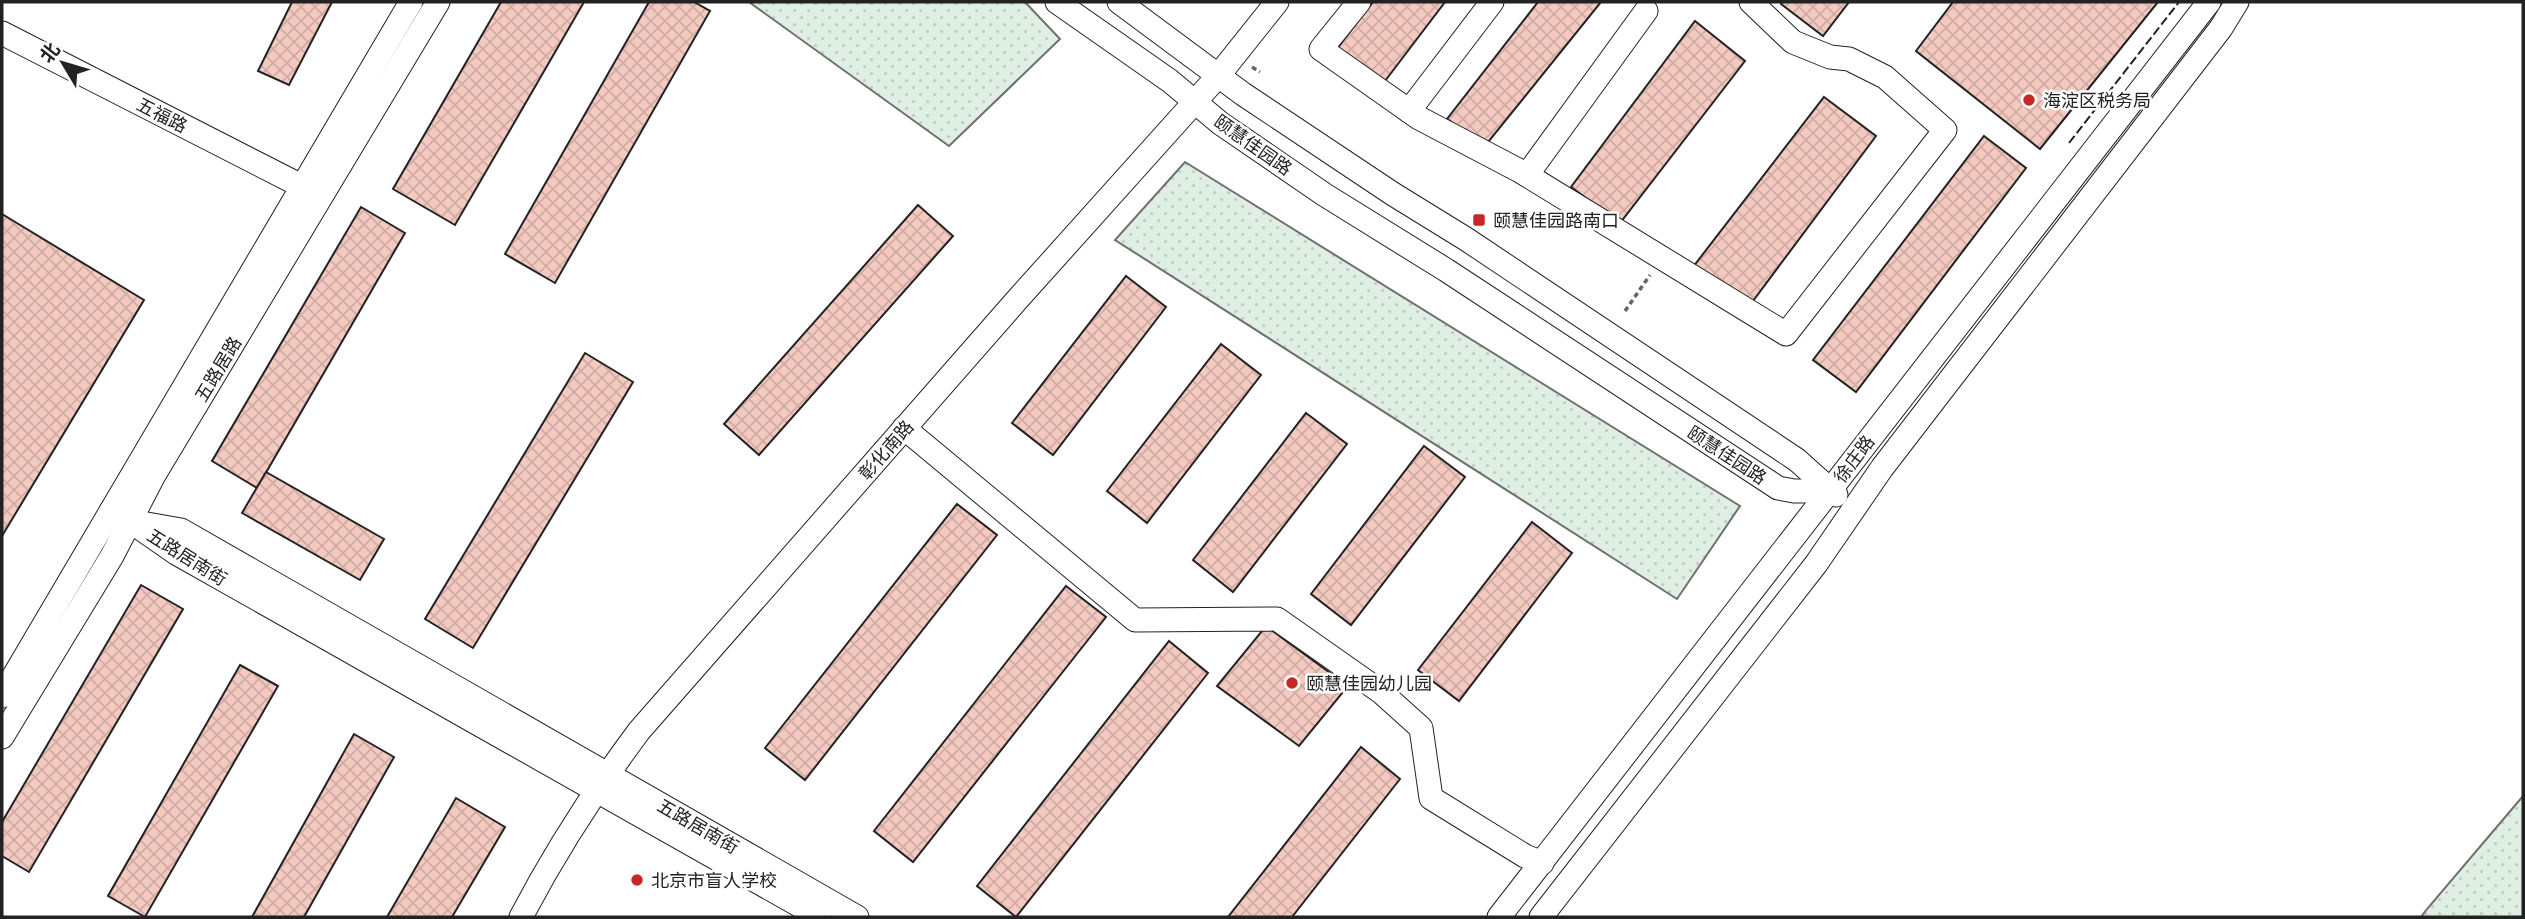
<svg xmlns="http://www.w3.org/2000/svg" width="2525" height="919" viewBox="0 0 2525 919" font-family="'DejaVu Sans','Noto Sans SC',sans-serif">
<defs>
<pattern id="park-dots" width="8" height="8" patternUnits="userSpaceOnUse" patternTransform="scale(1.75)"><rect width="8" height="8" fill="#e0efe3"/><path d="M2 2h.1M6 6h.1" fill="none" stroke="#c0cdc2" stroke-width="1.8" stroke-linecap="round"/></pattern>
<pattern id="building-cross-hatch" width="8" height="8" patternUnits="userSpaceOnUse" patternTransform="scale(1.75)"><rect width="8" height="8" fill="#f3c9c0"/><path d="M0 0l8 8M0 8l8-8" fill="none" stroke="#d0aca5"/></pattern>
</defs>
<rect width="100%" height="100%" fill="#fff"/>
<g fill="url(#park-dots)" stroke="#6f6f6f" stroke-width="2">
<polygon points="749,2 1025,2 1060,39 949,146"/>
<polygon points="1185,162 1740,506 1677,599 1115,240"/>
<polygon points="2523,796 2523,917 2421,917 2427,909"/>
</g>
<g fill="url(#building-cross-hatch)" stroke="#222" stroke-width="2">
<polygon points="292,2 332,2 289,85 258,71"/>
<polygon points="501,2 584,2 455,225 393,189"/>
<polygon points="649,2 694,2 710,11 555,283 505,254"/>
<polygon points="1373,2 1445,2 1385,81 1336,50"/>
<polygon points="1538,2 1601,2 1485,146 1447,119"/>
<polygon points="1782,2 1849,2 1823,36 1781,4"/>
<polygon points="1953,2 2158,2 2040,149 1916,51"/>
<polygon points="1695,21 1745,61 1620,223 1571,187"/>
<polygon points="1824,97 1876,136 1750,305 1693,267"/>
<polygon points="1984,136 2026,168 1856,392 1813,360"/>
<polygon points="918,205 953,236 759,455 724,424"/>
<polygon points="361,207 405,233 257,488 212,461"/>
<polygon points="2,214 144,300 2,536"/>
<polygon points="1126,276 1166,307 1053,455 1012,423"/>
<polygon points="1221,344 1261,375 1147,523 1107,491"/>
<polygon points="585,353 633,382 473,648 425,619"/>
<polygon points="1306,413 1347,444 1233,592 1193,560"/>
<polygon points="1424,446 1465,477 1351,625 1311,594"/>
<polygon points="266,472 384,539 360,580 242,513"/>
<polygon points="957,504 997,535 805,780 765,748"/>
<polygon points="1532,522 1572,553 1459,701 1418,670"/>
<polygon points="141,585 183,609 29,872 2,856 2,822"/>
<polygon points="1066,586 1106,617 913,862 874,831"/>
<polygon points="1266,626 1348,686 1299,746 1217,686"/>
<polygon points="1169,641 1208,673 1016,917 977,886"/>
<polygon points="240,665 278,686 145,917 108,896"/>
<polygon points="354,734 394,757 304,917 252,917"/>
<polygon points="1361,747 1400,779 1292,917 1228,917"/>
<polygon points="456,798 505,827 452,917 387,917"/>
</g>
<g fill="none" stroke-linecap="round" stroke-linejoin="round">
<g stroke="#222" stroke-width="25">
<g id="minor">
<polyline points="1057,2 1170,81 1220,123 1325,195 1446,270 1778,488 1794,491 1830,491"/>
<polyline points="1119,2 1243,94 1393,194 1466,239 1797,460 1836,495"/>
<polyline points="1359,2 1321,49 1419,118 1520,171 1786,334 1945,130 1885,77 1849,59 1830,57 1793,42 1751,2"/>
<polyline points="2,33 317,194"/>
<polyline points="1409,111 1492,2"/>
<polyline points="1527,175 1646,11"/>
<polyline points="904,428 1135,620 1277,619 1381,692 1421,728 1431,798 1525,856 1542,863"/>
<polyline points="111,511 130,521 176,553 820,917"/>
<polyline points="130,521 181,530 857,917"/>
<polyline points="2,696 411,2"/>
<polyline points="2,737 112,556 154,475 438,2"/>
<path d="M521,917C555,852 595,790 639,731L1016,301L1218,76L1277,2"/>
<polyline points="1499,917 2209,2"/>
<polyline points="1541,917 1816,564 1882,468 2221,28 2237,2"/>
</g>
</g>
<g stroke="#646464" stroke-width="3.5" stroke-dasharray="5 3.5" stroke-linecap="butt">
<polyline points="1252,67 1260,72"/>
<polyline points="1625,311 1650,275"/>
</g>
<use href="#minor" stroke="#fff" stroke-width="23"/>
<polyline stroke="#222" stroke-width="2" stroke-dasharray="9 3.5" stroke-linecap="butt" points="2069,143 2179,2"/>
</g>
<g fill="#c62828" stroke="#fff" stroke-width="2.5">
<circle cx="2029" cy="100" r="7"/>
<rect x="1472" y="213" width="14" height="14" rx="3.5"/>
<circle cx="1292" cy="683" r="7"/>
<circle cx="637" cy="880" r="7"/>
</g>
<g text-anchor="middle" dominant-baseline="central" stroke-width="5" stroke-linejoin="round" paint-order="stroke">
<g font-size="18" fill="#222" stroke="#fff" text-anchor="start">
<text x="2043" y="100">海淀区税务局</text>
<text x="1493" y="220">颐慧佳园路南口</text>
<text x="1306" y="683">颐慧佳园幼儿园</text>
<text x="651" y="880">北京市盲人学校</text>
</g>
<g font-size="18" fill="#222" stroke="#fff">
<text transform="translate(162 115) rotate(27)">五福路</text>
<text transform="translate(1253 145) rotate(35)">颐慧佳园路</text>
<text transform="translate(218 369) rotate(-59)">五路居路</text>
<text transform="translate(886 450) rotate(-49)">彰化南路</text>
<text transform="translate(1727 455) rotate(33)">颐慧佳园路</text>
<text transform="translate(1854 459) rotate(-53)">徐庄路</text>
<text transform="translate(187 557) rotate(32)">五路居南街</text>
<text transform="translate(698 826) rotate(30)">五路居南街</text>
</g>
</g>
<rect width="2525" height="919" fill="none" stroke="#222222" stroke-width="7"/>
<g transform="translate(63 63) rotate(308)" stroke="#ffffff" stroke-width="5" paint-order="stroke">
<path d="M0-5L12 26L0 18L-12 26Z" fill="#222222"/>
<text y="-10" font-size="19" font-weight="bold" text-anchor="middle" fill="#222222">北</text>
</g>
</svg>
